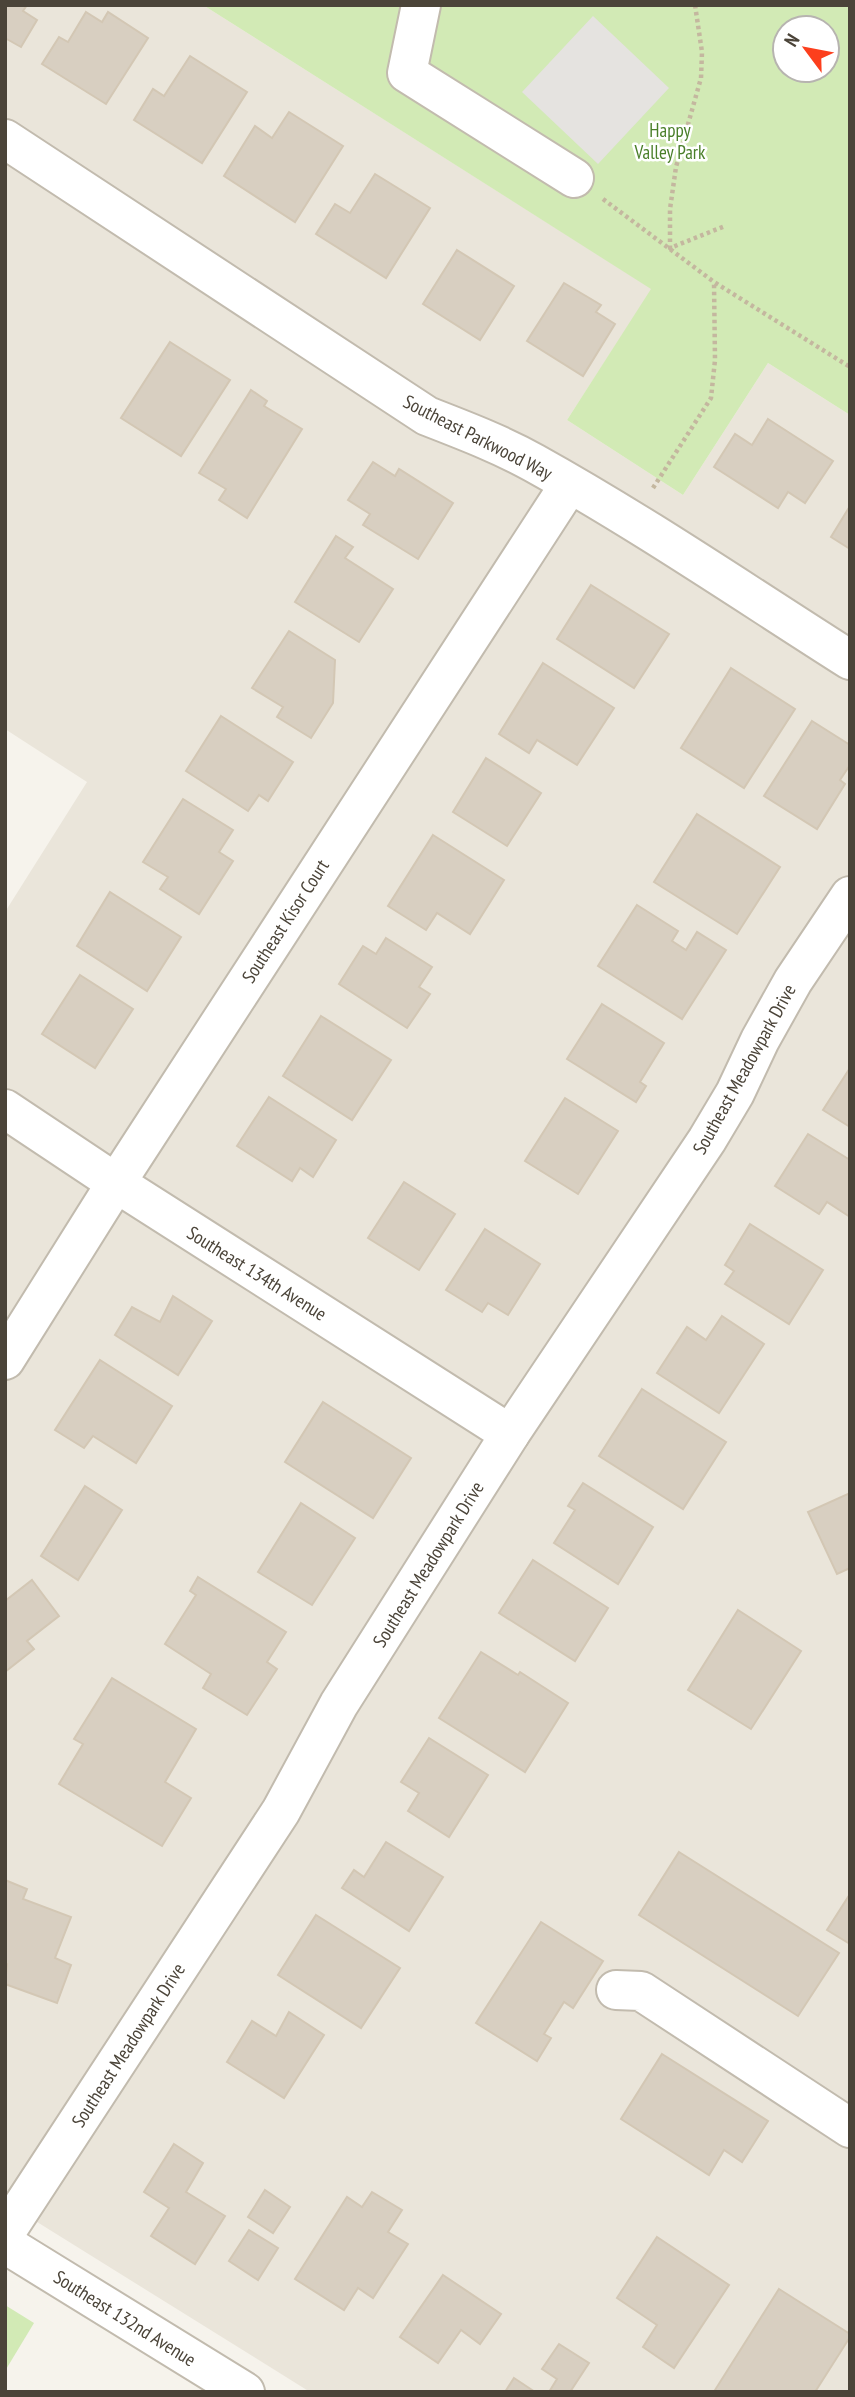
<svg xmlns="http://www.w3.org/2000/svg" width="855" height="2397" viewBox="0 0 855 2397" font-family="'PT Sans Narrow',sans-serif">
<rect width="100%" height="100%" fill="#f6f3ec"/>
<polygon fill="#eae5da" points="5,5 203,5 652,289 567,420 683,495 768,363 850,415 850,2392 310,2392 5,2202 5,912 87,782 5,729"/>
<g fill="#d2eab5" fill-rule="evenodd">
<path d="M203,5H850V415L768,363L683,495L567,420L651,289ZM785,28H827V70H785Z"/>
<polygon points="5,2305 34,2323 5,2371"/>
</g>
<polygon fill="#e5e3e0" points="593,16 669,88 598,164 522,92"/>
<g fill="#d8cfc1" stroke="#d3c7b4" stroke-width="2">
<polygon points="5,5 27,5 23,11 37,20 21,47 5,38"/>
<polygon points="86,12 102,22 108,12 148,38 106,104 42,64 59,37 68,42"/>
<polygon points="190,56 247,92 202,163 134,120 153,89 164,96"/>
<polygon points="289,112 343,146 295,222 224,176 255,126 272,138"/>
<polygon points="375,174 430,208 386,278 316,234 335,204 350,213"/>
<polygon points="457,250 514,286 480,340 423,304"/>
<polygon points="564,283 601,305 596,312 615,324 583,376 527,341"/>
<polygon points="170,342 230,380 181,456 121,418"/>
<polygon points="251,390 267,401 264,406 302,429 247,518 219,500 226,489 199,473"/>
<polygon points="768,419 833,461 805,503 788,492 778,508 714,467 735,434 752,445"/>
<polygon points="373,462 395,476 399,469 453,503 418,559 363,525 370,514 348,500"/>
<polygon points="850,506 850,549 831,537"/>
<polygon points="336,536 353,547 345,558 393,589 359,642 295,602"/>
<polygon points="591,585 669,634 634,688 557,639"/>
<polygon points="289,631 335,660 333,703 311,738 277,717 283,707 252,688"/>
<polygon points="543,663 614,708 577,765 537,740 529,753 499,734"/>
<polygon points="731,668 795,709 744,788 681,748"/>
<polygon points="221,716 293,762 268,801 259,795 248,811 186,771"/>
<polygon points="812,721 850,745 850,765 840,780 845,784 817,829 764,796"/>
<polygon points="486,758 541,793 507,846 453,812"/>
<polygon points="183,799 233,830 219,852 233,861 199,914 160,889 168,877 143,862"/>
<polygon points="697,814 780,867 737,934 654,882"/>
<polygon points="433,835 504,880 470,934 437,913 426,930 388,906"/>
<polygon points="110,892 181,937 147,991 77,946"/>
<polygon points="637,905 678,931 672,941 686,950 697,932 726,950 682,1019 598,966"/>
<polygon points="386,938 432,967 419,987 430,994 407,1028 339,984 363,946 376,954"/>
<polygon points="80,975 133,1009 95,1068 42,1034"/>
<polygon points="602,1004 664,1043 640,1082 646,1086 636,1102 567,1059"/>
<polygon points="321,1016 391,1060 352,1120 283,1076"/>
<polygon points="850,1068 850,1127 823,1110"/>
<polygon points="269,1097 336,1140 313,1177 300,1168 292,1181 237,1146"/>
<polygon points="565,1098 618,1131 578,1194 525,1161"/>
<polygon points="808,1134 850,1160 850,1217 827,1202 819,1214 775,1186"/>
<polygon points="404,1182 455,1214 419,1270 368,1238"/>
<polygon points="750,1224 823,1270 789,1324 725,1284 734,1271 725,1265"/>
<polygon points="485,1229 540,1264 508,1315 488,1303 482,1312 446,1290"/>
<polygon points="173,1296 212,1321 178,1375 115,1335 132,1307 160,1322"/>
<polygon points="722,1316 764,1344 719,1413 657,1373 687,1327 706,1340"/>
<polygon points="100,1360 172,1406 136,1463 93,1436 84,1448 55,1430"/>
<polygon points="642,1389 726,1442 683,1509 599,1456"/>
<polygon points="323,1402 411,1458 373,1518 285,1462"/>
<polygon points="583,1483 653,1527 618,1584 554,1543 575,1510 568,1506"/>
<polygon points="85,1486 122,1510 78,1580 41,1556"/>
<polygon points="850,1493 850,1568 837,1574 808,1512"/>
<polygon points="301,1503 355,1538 312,1605 258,1572"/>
<polygon points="533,1560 608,1608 575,1661 499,1613"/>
<polygon points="198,1577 286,1632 267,1662 277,1669 247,1715 203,1688 211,1674 165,1644 196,1595 190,1591"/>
<polygon points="32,1580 59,1616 27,1641 34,1649 5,1672 5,1601"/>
<polygon points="738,1610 801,1651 751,1729 688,1690"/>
<polygon points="481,1652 518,1675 520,1672 568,1703 525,1772 439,1718"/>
<polygon points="112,1678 196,1729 165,1782 191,1798 162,1846 59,1784 83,1744 74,1739"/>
<polygon points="429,1738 488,1775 449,1837 408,1811 419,1793 401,1782"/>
<polygon points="386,1842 443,1877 409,1931 342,1888 354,1870 364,1877"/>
<polygon points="679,1852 839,1953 798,2016 639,1915"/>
<polygon points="5,1880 27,1889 23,1899 71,1917 55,1958 71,1965 57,2003 5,1984 7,1964 5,1963"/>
<polygon points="850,1894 850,1944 827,1930"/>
<polygon points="316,1915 400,1968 361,2028 278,1975"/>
<polygon points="541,1922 603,1961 573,2008 564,2002 544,2034 551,2038 537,2061 476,2023"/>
<polygon points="289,2012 324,2035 284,2098 227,2062 252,2021 276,2036"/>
<polygon points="662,2054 768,2121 742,2162 724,2150 709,2175 621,2119"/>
<polygon points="174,2144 203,2163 186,2192 225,2216 195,2264 151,2236 169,2208 144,2192"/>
<polygon points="265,2190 290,2207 273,2233 248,2217"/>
<polygon points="372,2192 402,2210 388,2232 408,2244 373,2298 358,2288 344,2310 295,2279 347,2197 362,2207"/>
<polygon points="249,2230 278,2248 258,2280 229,2261"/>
<polygon points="657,2237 729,2285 674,2368 643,2347 657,2325 617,2298"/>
<polygon points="443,2275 501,2314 480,2344 461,2330 438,2363 400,2337"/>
<polygon points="779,2289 850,2334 850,2337 815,2392 717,2392 715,2390"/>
<polygon points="559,2344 589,2363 570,2392 549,2392 557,2379 542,2369"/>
<polygon points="514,2378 535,2392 505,2392"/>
</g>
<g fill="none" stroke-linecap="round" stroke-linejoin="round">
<g stroke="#c2bbae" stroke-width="42">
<g id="minor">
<polyline points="421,5 407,73 574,178"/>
<path d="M5,139L427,416C463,430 500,444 534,463C642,523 746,594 850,660"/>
<polyline points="5,1109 116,1183 510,1434"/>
<polyline points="5,1360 116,1183 569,485"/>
<polyline points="616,1990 641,1991 850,2128"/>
<polyline points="5,2233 281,1811 339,1704 510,1434 707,1140 735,1093 760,1040 793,981 850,896"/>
<polyline points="5,2244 245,2392"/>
</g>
</g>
<g stroke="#c4b79f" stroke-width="4.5" stroke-dasharray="3.5 3.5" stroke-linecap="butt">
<polyline points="695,5 702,52 701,78 676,167 670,209 670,248 725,226"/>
<polyline points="603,199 714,282 850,367"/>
<polyline points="653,488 711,398 715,360 714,282"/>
</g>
<use href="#minor" stroke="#fff" stroke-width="38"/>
</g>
<g text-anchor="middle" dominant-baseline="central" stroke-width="5" stroke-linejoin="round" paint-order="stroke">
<g font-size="19" fill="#4a7f2a" stroke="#fff">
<text x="670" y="130">Happy<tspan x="670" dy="22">Valley Park</tspan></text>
</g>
<g font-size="19" fill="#4b4439" stroke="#fff">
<text transform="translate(478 437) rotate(27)">Southeast Parkwood Way</text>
<text transform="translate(285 921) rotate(-57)">Southeast Kisor Court</text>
<text transform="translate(744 1069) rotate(-61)">Southeast Meadowpark Drive</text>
<text transform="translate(257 1273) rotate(32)">Southeast 134th Avenue</text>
<text transform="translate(428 1564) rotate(-58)">Southeast Meadowpark Drive</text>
<text transform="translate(128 2045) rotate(-57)">Southeast Meadowpark Drive</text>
<text transform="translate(125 2318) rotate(32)">Southeast 132nd Avenue</text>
</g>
</g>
<rect width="855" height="2397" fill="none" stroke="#4b4439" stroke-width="14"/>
<g transform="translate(806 49) rotate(302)"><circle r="33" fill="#ffffff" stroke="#b7b4b0" stroke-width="2"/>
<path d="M0-5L12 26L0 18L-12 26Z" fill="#fc3f1d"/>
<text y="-10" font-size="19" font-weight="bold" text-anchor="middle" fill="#4b4439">N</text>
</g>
</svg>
